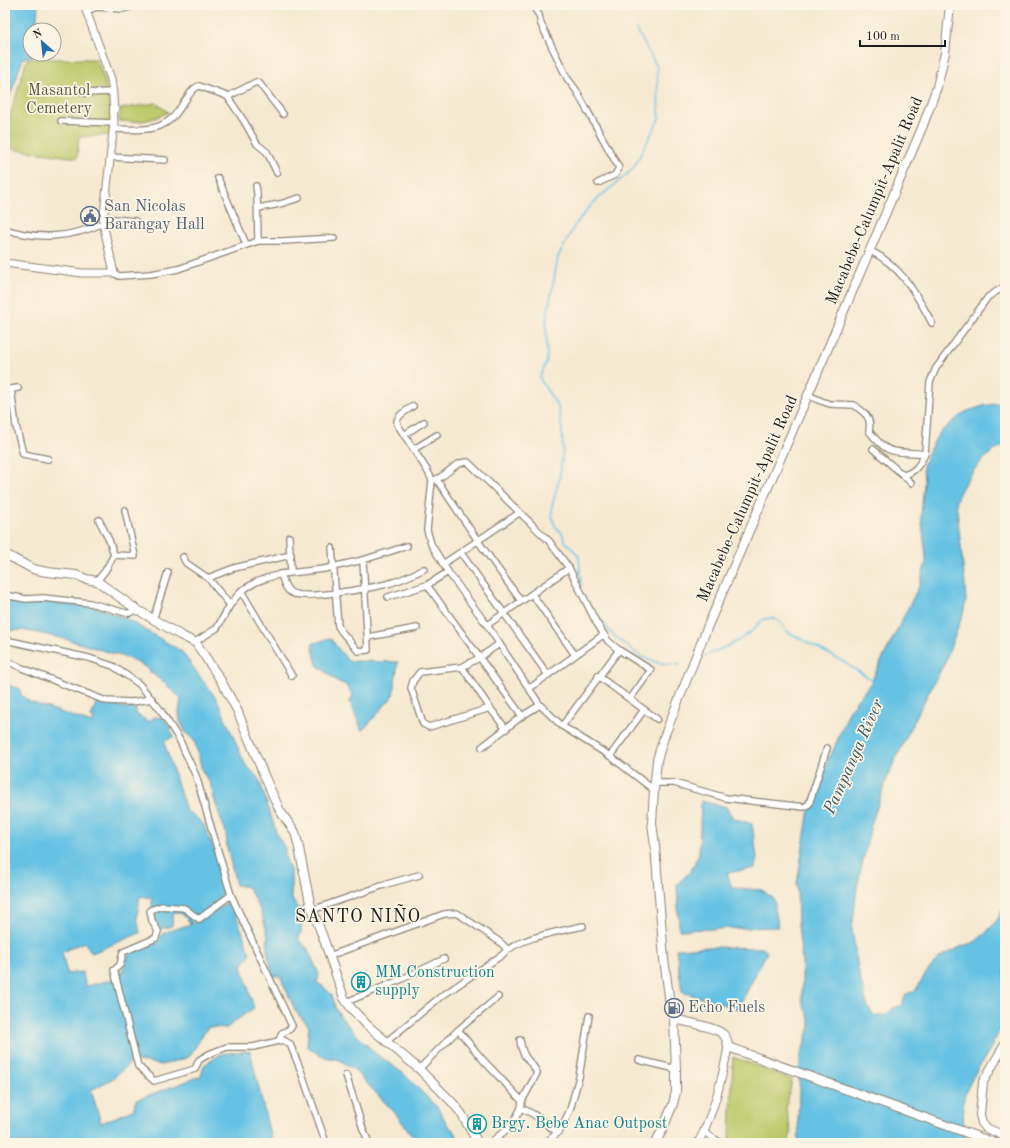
<svg xmlns="http://www.w3.org/2000/svg" width="1010" height="1148" viewBox="0 0 1010 1148" font-family="'Old Standard TT',serif">
<rect width="100%" height="100%" fill="#fcf5e5"/>
<filter id="ink" filterUnits="userSpaceOnUse"><feTurbulence type="fractalNoise" baseFrequency=".025" numOctaves="2"/><feDisplacementMap in="SourceGraphic" scale="8" xChannelSelector="R" yChannelSelector="G"/><feConvolveMatrix kernelMatrix="1 2 1 2 8 2 1 2 1" color-interpolation-filters="sRGB"/></filter>
<filter id="wash" filterUnits="userSpaceOnUse"><feTurbulence type="fractalNoise" baseFrequency=".012" numOctaves="4" result="noise"/><feDisplacementMap in="SourceGraphic" scale="16" xChannelSelector="R" yChannelSelector="G"/><feGaussianBlur stdDeviation="0.9" result="paint"/><feColorMatrix in="noise" values="0 0 0 0 0 0 0 0 0 0 0 0 0 0 0 0 0 1.4 0 .05"/><feComposite in="paint" operator="in"/></filter>
<g filter="url(#wash)">
<rect width="100%" height="100%" fill="#f6e9d1"/>
<g fill="#bcc96b" stroke="#6c7244">
<polygon points="27,59 96,59 104,78 111,108 109,135 79,137 77,158 5,148 5,132"/>
<path d="M156,103L168,112C152,121 137,123 119,121L120,109Z"/>
<polygon points="733,1057 792,1080 786,1109 791,1133 788,1143 739,1143 730,1139"/>
</g>
<g fill="#66c2e4" stroke="#416f80">
<polygon points="5,5 38,5 36,30 30,30 30,54 35,54 35,56 23,58 5,111"/>
<path d="M1005,402V445C985,452 962,482 956,501L965,585L966,601L963,614L945,662L924,701L887,777L871,825L857,887L852,929L858,970L867,1005L873,1014L875,1016H881L886,1015L893,1008L902,1005L906,994L915,991L927,972L939,958L962,946L973,943L985,934L998,919L1005,905V1020L990,1049L973,1077L964,1096L963,1115L966,1143H799L798,1121L800,1058L810,1027V1021L803,1004L802,998V960L798,925L797,883L809,810L824,767L832,753L850,709L870,684L919,586L926,563V555L921,516L924,483L923,466L929,451L939,433L965,412L983,406Z"/>
<path d="M5,601L34,604L43,601L61,604L93,606L125,618L181,651L218,701L245,764L259,779L277,835L285,848V857L291,873V897L297,908H300C299,920 305,928 298,939L307,948L319,974L317,983L324,987L332,995L335,1007L340,1016L353,1031L375,1053L404,1074L437,1107L449,1127L454,1130L461,1143H418L395,1113L353,1069L340,1060L325,1057L315,1052L307,1046L309,1026L296,1012L280,976H273L267,950L268,936L261,912L248,887L236,885L227,847L226,833L216,805L210,783L202,771L199,757L194,740L186,733L180,721L179,712L181,699L170,688L142,665L128,658L65,639L38,633L22,630L5,631Z"/>
<polygon points="330,638 348,661 398,662 393,696 362,731 350,702 353,695 346,685 337,681 317,665 312,644"/>
<path d="M5,682L13,687L19,688L21,695L30,702L92,723L94,719L91,717L97,701L125,708H136V714L149,722L154,717L164,718L174,736L164,742L186,811L196,817L203,824L218,859L225,891L210,908L190,923C185,917 182,911 173,912L172,926L160,929L152,919V898L140,896L137,916L140,933L92,953L84,942L62,952L67,974L82,972L86,986L119,978L130,952L157,943L163,933L197,922L231,900L250,954L242,966L254,1008L235,1021L227,1028L208,1027L189,1057L162,1065L133,1060L112,1079L91,1090L101,1123L133,1110L136,1100L201,1076L204,1065L221,1054L250,1051L272,1143H5Z"/>
<polygon points="701,801 726,807 733,818 752,824 757,857 755,868 727,873 732,888 762,890 774,899 778,927 679,930 677,884 690,872 699,854"/>
<polygon points="709,947 764,948 767,952 738,1009 682,992 676,949"/>
</g>
<g fill="none" stroke-linecap="round" stroke-linejoin="round">
<g stroke="#66c2e4" stroke-width="1.5">
<polyline points="581,585 579,556 565,541 562,533 555,526 552,516 552,506 560,475 563,449 562,428 558,407 541,381 540,377 547,361 546,323 558,257 575,225 592,204 633,169 659,119 657,67 636,29"/>
<polyline points="593,610 612,634 641,657 660,663 680,665"/>
<path d="M702,657C714,652 727,647 739,640C743,637 748,634 752,631C761,622 760,618 774,618L782,624L786,631L842,661L872,680"/>
</g>
</g>
</g>
<g filter="url(#ink)">
<g fill="none" stroke-linecap="round" stroke-linejoin="round">
<g stroke="#898276" stroke-width="8">
<g id="minor">
<polyline points="532,5 539,15 541,24 567,78 576,90 619,168 615,175 598,183"/>
<polyline points="86,11 97,7 123,9 137,5"/>
<polyline points="84,93 113,92"/>
<polyline points="227,96 244,121 257,144 267,152 277,173"/>
<polyline points="61,121 114,123"/>
<path d="M113,129C131,129 156,133 171,119C176,115 180,108 184,102C189,96 192,88 199,86L227,96L231,95L256,82L259,83L283,114"/>
<polyline points="110,157 165,160"/>
<polyline points="218,178 246,244"/>
<polyline points="256,186 257,193 258,241"/>
<polyline points="258,208 280,204 299,198"/>
<polyline points="104,218 135,221"/>
<path d="M5,229C37,240 72,238 103,223"/>
<path d="M870,251C900,264 917,295 932,323"/>
<polyline points="114,273 119,276 151,274 178,269 258,241 283,241 334,238"/>
<polyline points="11,389 16,426 23,454 48,459"/>
<polyline points="5,390 18,388"/>
<path d="M808,395L821,401L830,404L854,405C864,412 872,417 869,431C890,458 894,450 925,454L930,382L936,368L988,297L1005,286"/>
<path d="M413,406C407,411 396,415 397,424L427,470L432,480L427,530L431,544L448,572L487,625L540,705L562,726L610,756L654,790"/>
<polyline points="404,435 424,422"/>
<polyline points="414,449 437,435"/>
<polyline points="873,449 903,475 911,483"/>
<path d="M903,475C915,473 920,464 925,454"/>
<path d="M432,480C446,479 453,461 468,462L549,541L569,568L596,622L608,641L619,650L651,670L630,699"/>
<polyline points="437,480 478,541 521,601"/>
<polyline points="289,537 291,572"/>
<polyline points="332,548 338,626 341,631 358,651 368,650 363,560"/>
<polyline points="461,553 548,675"/>
<polyline points="114,555 135,556 125,510"/>
<polyline points="183,557 186,563 208,578 234,568 291,555"/>
<polyline points="443,564 519,513"/>
<path d="M281,574C283,580 285,590 292,593C305,600 370,588 387,584C400,581 412,575 424,569"/>
<polyline points="208,578 230,605"/>
<polyline points="97,581 105,571 114,555 109,540 99,520"/>
<polyline points="427,585 522,716"/>
<polyline points="241,591 292,676"/>
<polyline points="532,594 575,655"/>
<polyline points="5,595 26,599 43,598 90,603 126,613 130,613 136,609"/>
<polyline points="388,597 427,585 448,572"/>
<polyline points="153,620 168,572"/>
<polyline points="487,625 569,568"/>
<polyline points="368,637 417,628"/>
<polyline points="5,640 89,658 113,666 139,684 159,708 179,739 196,776 231,895 292,1026 290,1029 282,1033 279,1040"/>
<polyline points="195,642 217,628 230,605 241,591 256,582 267,578 281,574 324,569 363,560 407,546"/>
<polyline points="5,660 22,668 106,701 132,702 152,699"/>
<polyline points="462,667 490,708 506,729"/>
<polyline points="598,676 657,719"/>
<polyline points="530,688 603,635"/>
<polyline points="490,708 429,727 423,724 411,688 413,681 420,672 462,667 479,658 499,644"/>
<polyline points="562,726 619,650"/>
<polyline points="482,747 522,716 540,705"/>
<polyline points="610,756 644,710"/>
<polyline points="654,783 674,783 726,798 804,807 809,804 827,748"/>
<polyline points="231,895 199,919 184,908 162,906 150,910 152,921 158,931 156,938 123,952 120,965 114,970 138,1066 154,1081 195,1069 199,1060 209,1054 227,1047 253,1047 283,1040 290,1044 301,1071 326,1143"/>
<polyline points="312,910 387,884 419,875"/>
<polyline points="329,956 444,914 457,913 500,942 507,949"/>
<polyline points="346,1002 400,980 444,959"/>
<polyline points="458,1030 484,1061 522,1101"/>
<path d="M386,1042L439,998L502,955C516,938 561,931 583,926"/>
<polyline points="639,1060 676,1069"/>
<polyline points="419,1069 458,1030 498,997"/>
<polyline points="346,1075 363,1129 369,1143"/>
<polyline points="521,1108 533,1114 558,1133"/>
<polyline points="704,1132 721,1143"/>
<path d="M490,1143L512,1125L521,1108L522,1101L537,1073C535,1067 531,1064 527,1059C522,1053 521,1047 520,1040"/>
<polyline points="545,1143 560,1131 570,1110 579,1077 589,1016"/>
</g>
</g>
<g stroke="#898276" stroke-width="9">
<g id="tertiary">
<polyline points="5,263 82,273 114,273 103,223 114,123 113,95 111,79 84,5"/>
<path d="M698,1143C714,1113 722,1080 728,1047"/>
</g>
</g>
<g stroke="#898276" stroke-width="10">
<g id="secondary">
<polyline points="5,554 33,569 47,572 76,575 86,579 97,581 136,609 180,635 196,643 220,679 237,710 263,773 280,811 295,832 299,848 310,903 324,940 344,998 351,1008 367,1025 419,1069 452,1102 461,1113 478,1143"/>
<path d="M674,1019C685,1022 717,1027 724,1035C727,1039 728,1043 728,1047L995,1143"/>
<polyline points="1005,1044 983,1082 980,1115 982,1123 986,1128 1005,1136"/>
<polyline points="655,1143 662,1131 673,1104 676,1092 676,1069 674,1019 671,1011 664,959 655,846 652,823 654,790 657,760 664,737 707,628 808,395 922,128 937,87 945,53 950,5"/>
</g>
</g>
<use href="#minor" stroke="#fff" stroke-width="5.5"/>
<use href="#tertiary" stroke="#fff" stroke-width="7"/>
<use href="#secondary" stroke="#fff" stroke-width="8"/>
</g>
</g>
<defs>
<g id="civic-ring" transform="scale(1)"><circle r="9.5" fill="#fcf5e5" stroke="#5c6f8a" stroke-width="1.5"/><path d="M-.6-6.5H3V-4.5H.6V-3L4-1V1h2V6H-6V1h2V-1L-.6-3ZM-1.2 2.5V6h2.4V2.5Z" fill="#5c6f8a"/></g>
<g id="building-ring" transform="scale(1)"><circle r="9.5" fill="#fcf5e5" stroke="#0f9aa8" stroke-width="1.5"/><path d="M-4-6H4V6H1V3H-1V6H-4ZM-2.5-4.3h1.7v1.8h-1.7ZM.8-4.3h1.7v1.8H.8ZM-2.5-1h1.7V.8h-1.7ZM.8-1h1.7V.8H.8Z" fill="#0f9aa8"/></g>
<g id="fuel-ring" transform="scale(1)"><circle r="9.5" fill="#fcf5e5" stroke="#5c6f8a" stroke-width="1.5"/><path d="M-5.5-6h7V0h2V4h1.3V-2.5L3-4.5l.8-.8L6-3V5H2.5V1h-1V6h-7ZM-4.2-4.7v3.2H.2V-4.7Z" fill="#5c6f8a"/></g>
</defs>
<g fill-rule="evenodd">
<use href="#civic-ring" x="90" y="216"/>
<use href="#building-ring" x="361" y="982"/>
<use href="#fuel-ring" x="674" y="1008"/>
<use href="#building-ring" x="477" y="1124"/>
</g>
<g text-anchor="middle" dominant-baseline="central" stroke-width="3.5" stroke-linejoin="round" paint-order="stroke">
<g font-size="16" fill="#545938" stroke="#fcf5e5">
<text x="59" y="91">Masantol<tspan x="59" dy="18">Cemetery</tspan></text>
</g>
<g font-size="16" fill="#1c1c1c" stroke="#fcf5e5">
<text transform="translate(875 201) rotate(-67)">Macabebe-Calumpit-Apalit Road</text>
<text transform="translate(748 499) rotate(-66)">Macabebe-Calumpit-Apalit Road</text>
</g>
<g font-size="16" fill="#4e5e75" stroke="#fcf5e5" text-anchor="start">
<text x="104" y="207">San Nicolas<tspan x="104" dy="18">Barangay Hall</tspan></text>
<text x="688" y="1008">Echo Fuels</text>
</g>
<g font-size="16" fill="#0d838f" stroke="#fcf5e5" text-anchor="start">
<text x="375" y="973">MM Construction<tspan x="375" dy="18">supply</tspan></text>
<text x="491" y="1124">Brgy. Bebe Anac Outpost</text>
</g>
<g font-size="17" font-style="italic" fill="#365662" stroke="#fcf5e5">
<text transform="translate(854 757) rotate(-66)">Pampanga River</text>
</g>
<g font-size="18" letter-spacing="1" fill="#1c1c1c" stroke="#fcf5e5">
<text x="358" y="917">SANTO NIÑO</text>
</g>
</g>
<rect width="1010" height="1148" fill="none" stroke="#fcf5e5" stroke-width="20"/>
<g transform="translate(42 42) rotate(332)"><circle r="19" fill="#fcf5e5" stroke="#a29e95"/>
<path d="M0-3L7 15L0 10L-7 15Z" fill="#1f6fb2"/>
<text y="-6" font-size="11" font-weight="bold" text-anchor="middle" fill="#1c1c1c">N</text>
</g>
<path d="M860 40v6h85v-6" fill="none" stroke="#1c1c1c" stroke-width="2"/>
<text x="866" y="40" font-size="12" fill="#1c1c1c" stroke="#fcf5e5" stroke-width="3" paint-order="stroke">100 m</text>
</svg>
